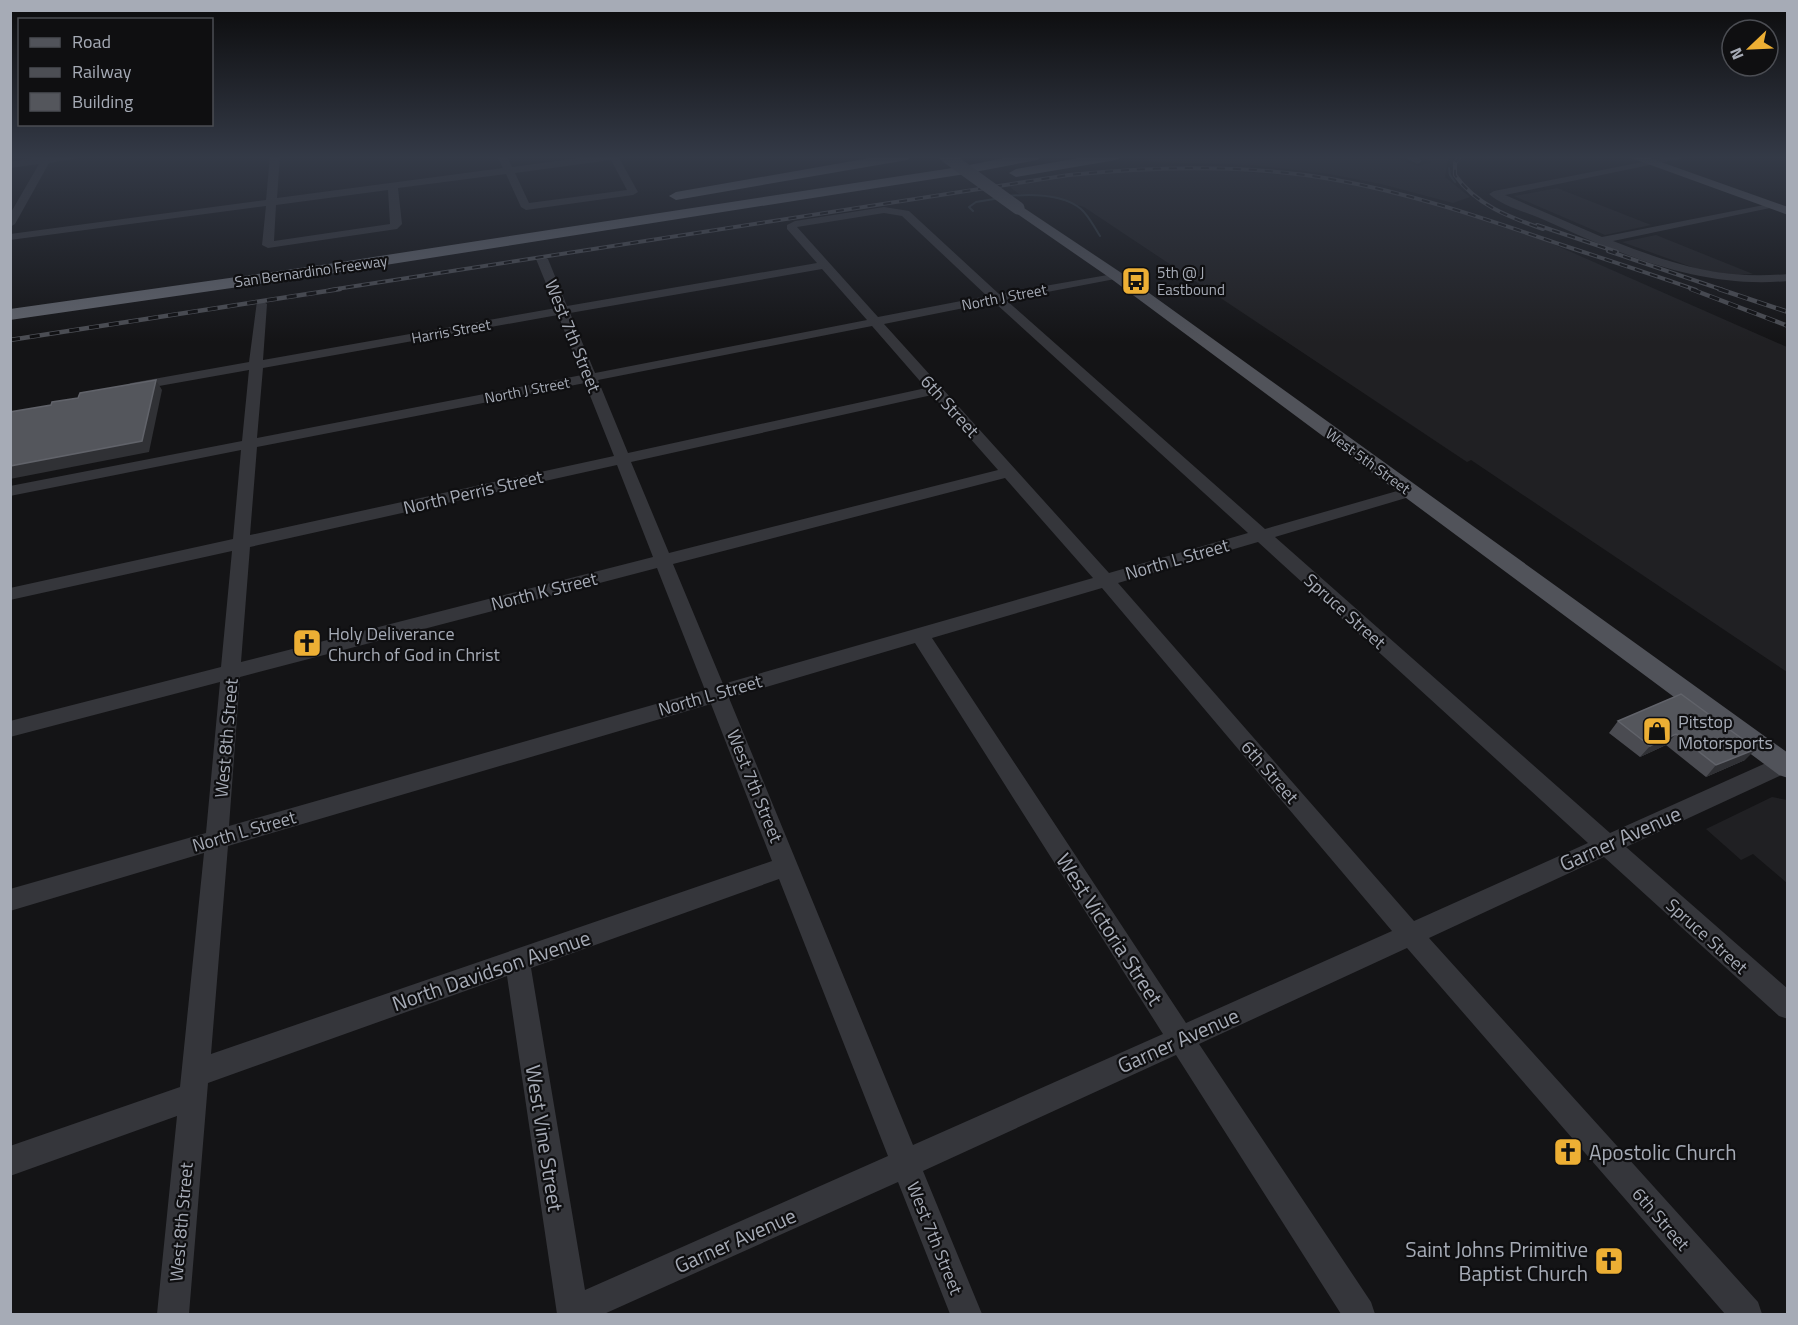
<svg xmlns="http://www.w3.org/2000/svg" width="1798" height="1325" viewBox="0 0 1798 1325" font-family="'Titillium Web',sans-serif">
<rect width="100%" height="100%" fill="#141416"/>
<g fill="#202023">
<polygon points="1153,156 1389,156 1418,166 1433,162 1420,156 1451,156 1448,160 1445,177 1470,197 1453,203 1381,184 1329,174 1252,165 1152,162 1145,158"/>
<polygon points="1188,168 1311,177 1351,184 1435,204 1537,237 1787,347 1787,672 1471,460 1467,462 1084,207 1051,197 1019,194 1009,186 1115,170"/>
<polygon points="1557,188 1651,225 1605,235 1514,196"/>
<polygon points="1656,235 1753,274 1738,275 1700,270 1622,242"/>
<polygon points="1772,797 1787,800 1787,883 1753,854 1741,860 1706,829"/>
</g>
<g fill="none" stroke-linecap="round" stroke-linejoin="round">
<g stroke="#2d353b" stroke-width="2">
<polyline points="1449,168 1450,175 1455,182"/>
<path d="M1008,196C1030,194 1063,194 1081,209C1089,216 1094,227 1100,236"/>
<polyline points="973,211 969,207 976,202 1000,198"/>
</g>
<g fill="#35363b" fill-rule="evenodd">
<polygon points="43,156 90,156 49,163 15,224 10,227 10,214 39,164 10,168 10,162"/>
<path d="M270,156H280L277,198L503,168L497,156H507L512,167L594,156H622L619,158L638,192L633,195L526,210L521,207L506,174L398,188L402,224L397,229L268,248L262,245L266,206L10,240V234L266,200ZM611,160L627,190L529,203L515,173ZM388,190L390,224L274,241L276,205Z"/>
<polygon points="1403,156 1415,156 1422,161 1417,164"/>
<path d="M1673,156H1693L1505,195L1602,237L1774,203V207L1770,208L1613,241C1675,265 1721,280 1788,274V281C1699,289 1622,255 1542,219C1526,212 1502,206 1489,194L1494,191Z"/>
<path d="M884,207L909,211L999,294L1119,273V277L1115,279L1006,300L1265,529L1404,489H1416L1418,492L1416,495L1275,537L1610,833L1775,759L1783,757L1788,758V772L1626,847L1788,989V1019L1779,1016L1604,857L1429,938L1758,1302L1762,1314H1725L1407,948L1199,1044L1371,1302L1375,1314H1341L1176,1055L923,1171L982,1314H950L898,1182L604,1314H557L507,976L208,1083L189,1314H157L177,1116L10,1176V1146L180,1087L204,853L10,911V889L206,833L220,682L10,737V721L221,667L232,551L10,600V588L233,539L241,450L10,496V486L242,441L249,370L131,391L124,387L131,383L249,362L257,301L261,300L267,304L263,360L556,308L536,259L542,256L548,259L567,306L817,263L787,229V225L795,221ZM884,213L902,216L987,296L878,317L797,227ZM822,269L867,320L595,373L570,313ZM994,302L1248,533L1109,573L884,324ZM558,315L582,375L257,438L263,368ZM872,326L926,388L628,453L598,380ZM585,383L614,456L250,535L257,447ZM932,395L998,470L669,553L631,462ZM617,465L653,557L241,662L250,547ZM1005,478L1093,578L723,684L673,564ZM1258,542L1588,843L1414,921L1118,583ZM657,568L705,690L229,826L240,677ZM1102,588L1392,931L1186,1023L932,638ZM915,643L1163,1034L913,1145L729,698ZM711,704L772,861L211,1054L228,846ZM779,879L888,1156L585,1290L531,968Z"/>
</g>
<g fill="#51535a" fill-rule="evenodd">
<polygon points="1626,156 1644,156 1788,207 1788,215"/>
<polygon points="1018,204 1120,272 1788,753 1788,778 1779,775 1110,278 1013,211 1012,208 1013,205"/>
</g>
<g fill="#61646c" fill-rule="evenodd">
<polygon points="881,156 914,156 907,160 676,200 669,196 676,192"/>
<polygon points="1014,156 1044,156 1037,160 959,175 328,274 10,320 10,309 328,264 959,167"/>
<polygon points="1090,156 1123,156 1116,160 1016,177 1009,173 1016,169"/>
</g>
<g stroke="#4c4e54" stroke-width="4">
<g id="rail-far1">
<path d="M1461,156L1455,163V175C1476,205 1509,217 1543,229"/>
<polyline points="1537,225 1617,252"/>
<polyline points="1608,251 1723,290"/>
<path d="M330,290L1069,175C1156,166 1244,164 1331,179C1411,193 1486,219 1562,245C1607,260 1651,274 1696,290"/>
</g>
</g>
<g stroke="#4c4e54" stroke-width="4.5">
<g id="rail">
<polyline points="1691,289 1788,326"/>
<polyline points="1719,289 1788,312"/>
<polyline points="10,340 340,289"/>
</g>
</g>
<use href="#rail-far1" stroke="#0f0f11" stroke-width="2" stroke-dasharray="8" stroke-linecap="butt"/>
<use href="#rail" stroke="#0f0f11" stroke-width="3" stroke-dasharray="10" stroke-linecap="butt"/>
<polyline stroke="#51535a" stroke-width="13" points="946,156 1018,208"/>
</g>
<polygon fill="#4a4b51" points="1681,694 1745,760 1706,777 1666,745 1640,757 1609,733 1618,721"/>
<g fill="#303135">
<polygon points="156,380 162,390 149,452 10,479 10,466"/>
<polygon points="1676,734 1666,745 1640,757 1650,746"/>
<polygon points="1756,749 1745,760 1706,777 1716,765"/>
</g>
<g fill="#54565c" stroke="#61636a" stroke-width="1.5">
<polygon points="156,380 142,441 10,466 10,412 51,405 52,402 78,398 80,393"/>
<polygon points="1681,694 1756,749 1716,765 1676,734 1650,746 1618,721"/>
</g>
<linearGradient id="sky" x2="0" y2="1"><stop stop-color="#0b0b0c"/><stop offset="0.46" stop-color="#343a47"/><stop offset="1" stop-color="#343a47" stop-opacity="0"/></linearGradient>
<rect width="1798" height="342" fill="url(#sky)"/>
<defs>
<g id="bus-square" transform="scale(1.5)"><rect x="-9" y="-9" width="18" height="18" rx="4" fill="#edaf34" stroke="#0f0f11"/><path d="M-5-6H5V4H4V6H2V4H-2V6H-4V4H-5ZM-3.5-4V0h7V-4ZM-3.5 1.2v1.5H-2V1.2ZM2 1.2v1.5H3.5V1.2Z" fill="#111"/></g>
<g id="church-square" transform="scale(1.5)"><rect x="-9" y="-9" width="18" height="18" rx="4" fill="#edaf34" stroke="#0f0f11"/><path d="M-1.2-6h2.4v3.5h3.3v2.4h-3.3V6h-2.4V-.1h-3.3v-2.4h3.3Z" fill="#111"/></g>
<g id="shop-square" transform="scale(1.5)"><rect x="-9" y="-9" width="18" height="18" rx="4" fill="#edaf34" stroke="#0f0f11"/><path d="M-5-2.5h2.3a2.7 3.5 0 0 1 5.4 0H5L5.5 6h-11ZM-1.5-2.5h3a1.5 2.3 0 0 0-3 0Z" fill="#111"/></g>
</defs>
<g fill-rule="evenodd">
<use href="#bus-square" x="1136" y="281"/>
<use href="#church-square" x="307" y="643"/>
<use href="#shop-square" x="1657" y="731"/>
<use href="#church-square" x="1568" y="1152"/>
<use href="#church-square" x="1609" y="1261"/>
</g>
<g text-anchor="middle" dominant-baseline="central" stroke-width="4.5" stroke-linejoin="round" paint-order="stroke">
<g font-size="15" fill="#a6abb6" stroke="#0f0f11">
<text transform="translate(311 271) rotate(-8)">San Bernardino Freeway</text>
<text transform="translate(1004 297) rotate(-11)">North J Street</text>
<text transform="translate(451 331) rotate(-10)">Harris Street</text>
<text transform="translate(527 390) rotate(-11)">North J Street</text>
<text transform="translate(1368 461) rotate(36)">West 5th Street</text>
</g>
<g font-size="15" fill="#a6abb6" stroke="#0f0f11" text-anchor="start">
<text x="1157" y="272">5th @ J<tspan x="1157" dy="17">Eastbound</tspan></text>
</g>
<g font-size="18" fill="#a6abb6" stroke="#0f0f11">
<text transform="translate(573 336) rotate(68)">West 7th Street</text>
<text transform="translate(950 406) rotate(48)">6th Street</text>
<text transform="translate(473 492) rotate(-13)">North Perris Street</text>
<text transform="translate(1177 559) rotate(-16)">North L Street</text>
<text transform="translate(544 591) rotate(-14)">North K Street</text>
<text transform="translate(1345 611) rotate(42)">Spruce Street</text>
<text transform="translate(710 695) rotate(-16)">North L Street</text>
<text transform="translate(226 738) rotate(-85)">West 8th Street</text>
<text transform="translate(1270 772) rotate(49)">6th Street</text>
<text transform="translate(755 786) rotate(68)">West 7th Street</text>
<text transform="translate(244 831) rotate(-16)">North L Street</text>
<text transform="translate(1707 936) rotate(42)">Spruce Street</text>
<text transform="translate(1661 1219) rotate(49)">6th Street</text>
<text transform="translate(181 1222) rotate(-85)">West 8th Street</text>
<text transform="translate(935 1238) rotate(68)">West 7th Street</text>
</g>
<g font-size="18" fill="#a6abb6" stroke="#0f0f11" text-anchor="start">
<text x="328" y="633">Holy Deliverance<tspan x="328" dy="21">Church of God in Christ</tspan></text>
<text x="1678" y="721">Pitstop<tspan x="1678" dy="21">Motorsports</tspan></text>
</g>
<g font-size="21" fill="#a6abb6" stroke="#0f0f11">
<text transform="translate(1620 838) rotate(-24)">Garner Avenue</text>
<text transform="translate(1110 929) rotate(57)">West Victoria Street</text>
<text transform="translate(491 970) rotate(-19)">North Davidson Avenue</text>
<text transform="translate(1178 1040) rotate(-24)">Garner Avenue</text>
<text transform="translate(545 1138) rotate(81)">West Vine Street</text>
<text transform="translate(735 1240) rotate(-24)">Garner Avenue</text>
</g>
<g font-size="21" fill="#a6abb6" stroke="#0f0f11" text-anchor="start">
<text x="1589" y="1152">Apostolic Church</text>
<text x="1588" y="1249" text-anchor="end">Saint Johns Primitive<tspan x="1588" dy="24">Baptist Church</tspan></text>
</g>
</g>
<rect width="1798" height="1325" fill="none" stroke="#a6abb6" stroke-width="24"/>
<rect x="18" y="18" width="195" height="108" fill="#0f0f11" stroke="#4b4d53" stroke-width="1.5"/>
<rect x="30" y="38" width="30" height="9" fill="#51535a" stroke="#4b4d53" stroke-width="1.5"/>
<text x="72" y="48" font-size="18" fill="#a6abb6">Road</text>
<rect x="30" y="68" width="30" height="9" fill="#4c4e54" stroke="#4b4d53" stroke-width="1.5"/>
<text x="72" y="78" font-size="18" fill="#a6abb6">Railway</text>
<rect x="30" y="93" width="30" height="18" fill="#54565c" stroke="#4b4d53" stroke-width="1.5"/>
<text x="72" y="108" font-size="18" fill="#a6abb6">Building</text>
<g transform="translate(1750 48) rotate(247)"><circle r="28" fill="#0f0f11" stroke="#4b4d53" stroke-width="1.5"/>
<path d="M0-4.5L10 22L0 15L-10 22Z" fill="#edaf34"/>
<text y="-9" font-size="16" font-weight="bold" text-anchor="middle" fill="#a6abb6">N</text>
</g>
</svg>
